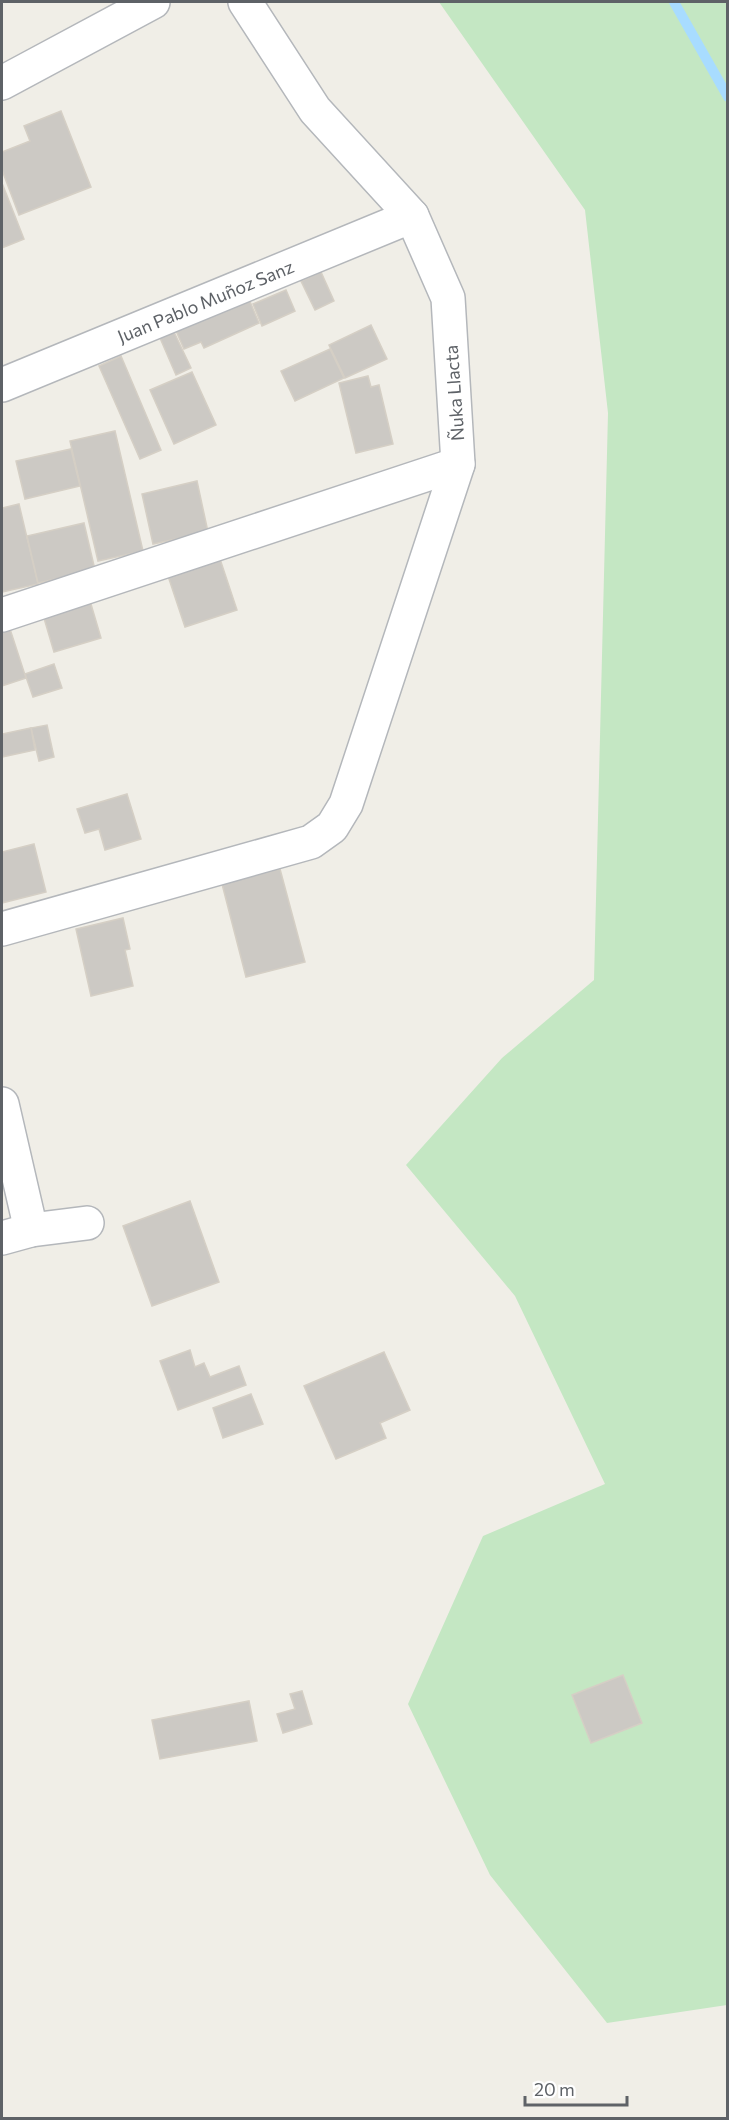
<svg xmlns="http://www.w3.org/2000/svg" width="729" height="2120" viewBox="0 0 729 2120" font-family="Commissioner,sans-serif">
<rect width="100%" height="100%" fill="#f0eee7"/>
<polygon fill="#c4e7c3" points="439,2 727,2 727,2005 607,2023 490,1875 408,1704 483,1536 605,1484 515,1296 406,1165 502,1058 594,980 608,413 585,210"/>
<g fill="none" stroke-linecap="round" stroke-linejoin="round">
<polyline stroke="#a8dcff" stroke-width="10" points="674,2 728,97"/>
</g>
<g fill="#ccc9c4" stroke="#d5cfc5" stroke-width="1.5">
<polygon points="61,111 91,187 19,215 2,170 2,152 30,141 24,126"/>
<polygon points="2,183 24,239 2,248"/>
<polygon points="321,272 334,301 315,310 301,281"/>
<polygon points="286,290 295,311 262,326 253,304"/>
<polygon points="246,292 259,323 204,348 201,342 184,349 173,324"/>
<polygon points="371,325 387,359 345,378 329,345"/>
<polygon points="174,332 191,368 176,375 160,338"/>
<polygon points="330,349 344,378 295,401 281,371"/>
<polygon points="121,356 161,450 140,459 99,366"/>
<polygon points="192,372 216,425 174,444 150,390"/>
<polygon points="368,376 371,387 379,385 393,444 356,453 339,383"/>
<polygon points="115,431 143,551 98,561 70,441"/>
<polygon points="71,449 80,486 25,499 16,461"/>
<polygon points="197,481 208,532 153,544 142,494"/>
<polygon points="19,504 38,584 2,592 2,508"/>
<polygon points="84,523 95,570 38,583 27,536"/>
<polygon points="220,559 237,610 185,627 168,576"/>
<polygon points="88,594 101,638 54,652 41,608"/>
<polygon points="10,629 26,678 2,686 2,632"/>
<polygon points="54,664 62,688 33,697 25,674"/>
<polygon points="47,725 54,757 39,761 31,728"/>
<polygon points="31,728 35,750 2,757 2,734"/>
<polygon points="127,794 141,839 105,850 99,829 85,833 77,809"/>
<polygon points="34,844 46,892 2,903 2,852"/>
<polygon points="280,869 305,962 246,977 222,884"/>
<polygon points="123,918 130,949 125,950 133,986 91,996 76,929"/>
<polygon points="190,1201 219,1282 152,1306 123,1226"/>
<polygon points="190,1350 195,1367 204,1363 210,1377 239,1366 246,1385 178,1410 160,1361"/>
<polygon points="384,1352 410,1410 380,1423 386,1438 336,1459 304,1386"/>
<polygon points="251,1394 263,1424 223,1438 213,1408"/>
<polygon points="623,1675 642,1723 591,1743 572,1695"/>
<polygon points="302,1691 312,1724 283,1733 277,1714 295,1709 290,1694"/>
<polygon points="249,1701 257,1741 160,1759 152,1720"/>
</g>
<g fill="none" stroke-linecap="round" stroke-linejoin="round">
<g stroke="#b4b7bb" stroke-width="36">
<g id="minor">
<polyline points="2,83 153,2"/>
<path id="s1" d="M2,385L412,216"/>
<polyline points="2,615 458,464"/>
<polyline points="2,929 311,842 332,827 346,804 458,464 448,298 412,216 315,110 245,2"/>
<polyline points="2,1104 31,1230"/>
<polyline points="2,1238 31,1230 87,1223"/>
</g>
</g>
<use href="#minor" stroke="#fff" stroke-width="33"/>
</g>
<g text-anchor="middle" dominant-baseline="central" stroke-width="4.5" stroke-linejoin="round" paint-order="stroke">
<g font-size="18" fill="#5e6267" stroke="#fff">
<text stroke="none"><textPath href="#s1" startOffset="220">Juan Pablo Muñoz Sanz</textPath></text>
<text transform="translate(454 393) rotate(-94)">Ñuka Llacta</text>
</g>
</g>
<rect width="729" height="2120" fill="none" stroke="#5e6267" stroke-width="6"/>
<path d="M525 2096v9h102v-9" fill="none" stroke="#5e6267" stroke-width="3"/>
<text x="534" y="2096" font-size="18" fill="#5e6267" stroke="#ffffff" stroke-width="4.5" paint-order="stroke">20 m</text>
</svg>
